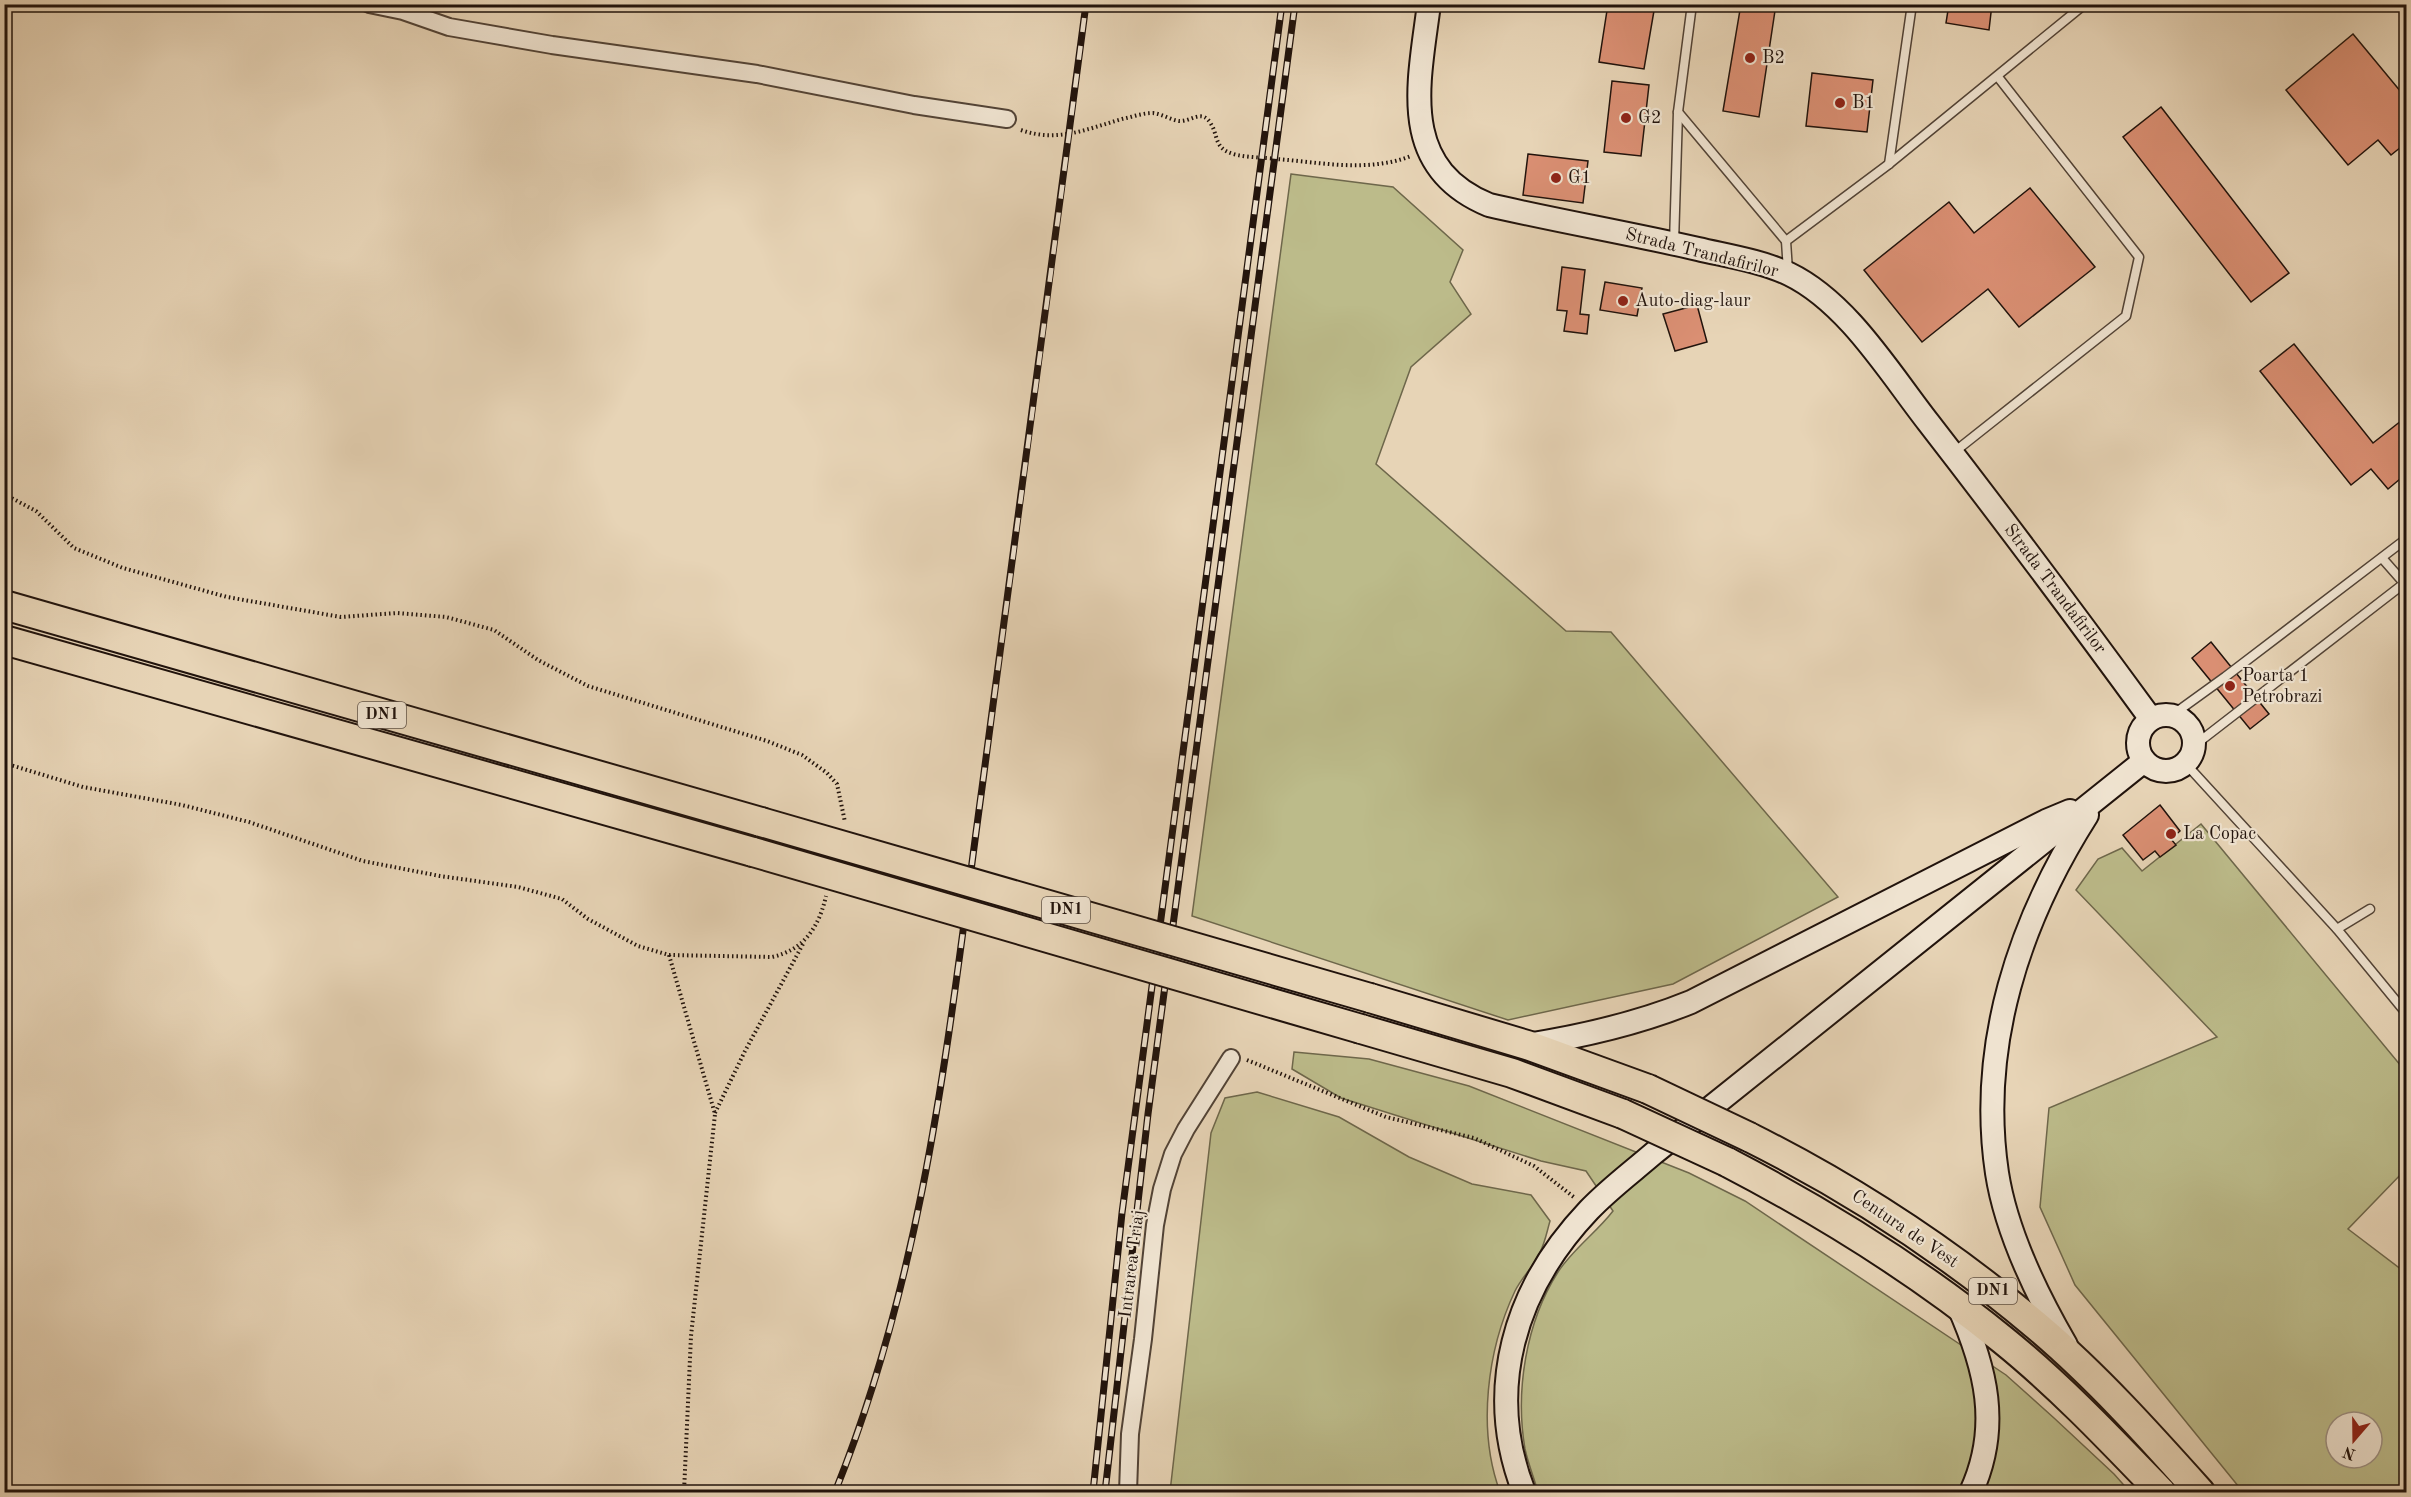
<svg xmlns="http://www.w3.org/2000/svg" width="2411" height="1497" viewBox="0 0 2411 1497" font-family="'Old Standard TT',serif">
<rect width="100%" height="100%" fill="#e7d4b6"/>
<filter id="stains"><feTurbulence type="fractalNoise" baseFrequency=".00333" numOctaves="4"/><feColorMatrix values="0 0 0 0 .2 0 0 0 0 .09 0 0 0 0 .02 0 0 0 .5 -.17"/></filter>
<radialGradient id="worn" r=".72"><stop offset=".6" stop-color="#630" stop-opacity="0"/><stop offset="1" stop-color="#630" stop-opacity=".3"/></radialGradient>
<g fill="#bcbb8a" stroke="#6e674b" stroke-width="1.5" fill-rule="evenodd">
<polygon points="1291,174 1393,187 1463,250 1450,282 1471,314 1411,367 1376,464 1566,631 1611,632 1838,897 1673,984 1508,1020 1192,916"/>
<path d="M2201,824L2406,1072V1169L2348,1229L2406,1273V1492H2243L2075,1285L2040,1207L2049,1108L2217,1037L2076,890L2098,859L2122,848L2142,871ZM2336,1422H2372V1458H2336Z"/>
<path d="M1294,1052L1369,1059L1469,1086L1689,1173L1745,1201L2006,1375L2054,1418L2114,1474L2130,1492H1538C1534,1478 1528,1463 1525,1449C1515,1391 1526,1322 1558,1272C1573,1249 1597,1232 1613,1211L1586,1171L1541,1161L1341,1098L1292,1069Z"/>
<path d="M1257,1092L1339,1117L1409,1157L1472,1184L1531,1195L1550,1221C1547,1231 1545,1243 1540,1252C1534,1266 1522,1277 1515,1291C1487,1350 1477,1430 1500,1492H1170L1211,1133L1225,1098Z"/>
</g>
<g fill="#da8f73" stroke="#21130c" stroke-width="1.5">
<polygon points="1608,4 1655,5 1644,69 1599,62"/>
<polygon points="1741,4 1776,4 1759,117 1723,111"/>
<polygon points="1949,4 1992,4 1989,30 1946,23"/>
<polygon points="2353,34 2406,98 2406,143 2391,155 2378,140 2348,165 2286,90"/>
<polygon points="1812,73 1873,80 1867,132 1806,126"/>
<polygon points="1612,81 1649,85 1641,156 1604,152"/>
<polygon points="2161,107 2289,273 2251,302 2123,137"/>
<polygon points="1528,154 1588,161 1583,203 1523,195"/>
<polygon points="2030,188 2095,267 2019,327 1988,289 1922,342 1864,270 1949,202 1974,233"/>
<polygon points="1562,267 1585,270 1580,314 1589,315 1587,334 1564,331 1567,311 1557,310"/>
<polygon points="1605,282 1642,288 1637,316 1600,310"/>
<polygon points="1697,305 1707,342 1675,351 1663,314"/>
<polygon points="2294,344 2373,443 2406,417 2406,474 2388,489 2371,469 2351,485 2260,371"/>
<polygon points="2211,642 2269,714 2250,729 2192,658"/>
<polygon points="2160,805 2180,831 2171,839 2176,845 2160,857 2155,851 2143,860 2123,835"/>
</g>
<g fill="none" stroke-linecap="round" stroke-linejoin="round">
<g stroke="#524336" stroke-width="11">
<g id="lane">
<polyline points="1678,112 1786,241"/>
<polyline points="1889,164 1912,4"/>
<polyline points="1674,243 1678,112 1692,4"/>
<polyline points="1788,271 1786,241 1889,164 2085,4"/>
<polyline points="1953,453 2126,316 2139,257 1998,77"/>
<polyline points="2382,558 2404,583"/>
<polyline points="2171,716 2225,677 2406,539"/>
<polyline points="2195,745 2406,582"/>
<polyline points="2186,764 2337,929 2406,1013"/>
<polyline points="2337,929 2370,909"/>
</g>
</g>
<g stroke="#524336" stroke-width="20">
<g id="street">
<polyline points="369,4 403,11 449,27 552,45 757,74 914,105 1007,119"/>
<polyline points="1128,1492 1130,1434 1143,1339 1155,1225 1162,1189 1173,1154 1186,1129 1231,1058"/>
</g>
</g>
<g stroke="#21130c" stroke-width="26">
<g id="secondary">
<path d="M1429,4C1419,83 1397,167 1489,205C1558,221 1628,233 1698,249C1728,256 1761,261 1789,274C1847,302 1889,372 1928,422C2004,520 2078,619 2151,719"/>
<circle cx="2166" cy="743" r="28"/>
<path d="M1527,1045C1584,1036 1637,1024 1691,1002L2046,821L2070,811"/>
<path d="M1958,1305C1986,1368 2001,1427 1971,1492"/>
<path d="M2066,1345C2037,1295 2006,1231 1997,1173C1978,1046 2019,922 2087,815"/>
<path d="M1524,1492C1484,1390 1514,1289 1589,1210C1609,1189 1632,1172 1654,1153L2144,761"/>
</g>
</g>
<g stroke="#21130c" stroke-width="32">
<g id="highway">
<polyline points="4,605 761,822"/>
<polyline points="4,640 753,852"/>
<polyline points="1370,998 1527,1045 1648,1089"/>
<polyline points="1361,1029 1512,1073 1623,1114"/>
<path d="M1749,1137C1853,1189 1949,1252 2038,1327C2096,1376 2149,1435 2200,1492"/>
<path d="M1727,1162C1825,1213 1918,1271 2003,1340C2060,1386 2111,1440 2161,1492"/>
</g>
</g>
<g stroke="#21130c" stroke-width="4" stroke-dasharray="1.5 3" stroke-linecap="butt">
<path d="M1021,130C1057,143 1087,129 1122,119C1132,117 1142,113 1153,113C1162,114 1171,120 1179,121C1191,122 1202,108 1211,124C1217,133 1215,145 1226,151C1239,158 1261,157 1276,159C1319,162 1368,173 1411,156"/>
<polyline points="4,494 36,511 74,548 123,568 227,597 341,617 397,613 446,617 494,630 538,660 588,686 767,741 802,755 827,773 837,784 845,822"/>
<path d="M4,763L83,787L182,805L249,822L363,861L440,876L518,887L562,899L588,919L638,946L669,955L772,957C804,950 819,927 826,896"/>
<polyline points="669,955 715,1114 691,1336 684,1492"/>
<polyline points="1247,1060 1386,1117 1474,1138 1534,1166 1575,1198"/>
<polyline points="715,1113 745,1051 803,944"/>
</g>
<use href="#lane" stroke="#efe3d0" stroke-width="8"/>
<use href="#street" stroke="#efe3d0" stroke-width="16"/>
<use href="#secondary" stroke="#efe3d0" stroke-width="22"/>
<use href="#highway" stroke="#e7d4b6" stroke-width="28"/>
<g stroke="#21130c" stroke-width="7">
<g id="rail">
<path d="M835,1492C927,1264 949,1030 982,788C1017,527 1052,266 1086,4"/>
<polyline points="1093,1492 1122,1213 1282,4"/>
<polyline points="1105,1492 1148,1114 1295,4"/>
</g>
</g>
<use href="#rail" stroke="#efe3d0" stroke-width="4.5" stroke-dasharray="14" stroke-linecap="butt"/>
<g stroke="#21130c" stroke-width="32" stroke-linecap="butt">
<g id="highway-bridge">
<polyline points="761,822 1370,998"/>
<polyline points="753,852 1361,1029"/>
<polyline points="1648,1089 1749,1137"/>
<polyline points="1623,1114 1727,1162"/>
</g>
</g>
<use href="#highway-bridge" stroke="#e7d4b6" stroke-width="28"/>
</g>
<g fill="#8f2418" stroke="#efe3d0" stroke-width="2">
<circle cx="1750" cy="58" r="6"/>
<circle cx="1840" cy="103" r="6"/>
<circle cx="1626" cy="118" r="6"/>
<circle cx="1556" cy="178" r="6"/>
<circle cx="1623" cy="301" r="6"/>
<circle cx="2230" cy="686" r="6"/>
<circle cx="2171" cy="834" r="6"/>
</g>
<g text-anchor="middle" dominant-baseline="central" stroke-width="4.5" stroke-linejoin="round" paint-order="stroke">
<g fill="#efe3d0" stroke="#5f5147" stroke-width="1.5">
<rect x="358" y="702" width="48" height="26" rx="4.5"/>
<rect x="1042" y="897" width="48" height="26" rx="4.5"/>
<rect x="1969" y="1278" width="48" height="26" rx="4.5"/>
</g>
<g font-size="16" font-weight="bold" fill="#21130c">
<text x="382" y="715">DN1</text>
<text x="1066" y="910">DN1</text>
<text x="1993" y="1291">DN1</text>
</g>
<g font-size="18" fill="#21130c" stroke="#efe3d0" text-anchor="start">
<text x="1762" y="58">B2</text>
<text x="1852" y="103">B1</text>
<text x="1638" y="118">G2</text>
<text x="1568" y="178">G1</text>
<text x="1635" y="301">Auto-diag-laur</text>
<text x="2242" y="676">Poarta 1<tspan x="2242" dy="21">Petrobrazi</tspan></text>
<text x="2183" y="834">La Copac</text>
</g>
<g font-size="18" fill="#21130c" stroke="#efe3d0">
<text transform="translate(1702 253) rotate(14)">Strada Trandafirilor</text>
<text transform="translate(2055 589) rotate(53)">Strada Trandafirilor</text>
<text transform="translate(1905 1229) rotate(34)">Centura de Vest</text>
<text transform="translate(1132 1264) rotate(-83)">Intrarea Triaj</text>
</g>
</g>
<rect width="2411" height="1497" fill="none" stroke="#e7d4b6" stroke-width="24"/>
<rect x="6" y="6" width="2399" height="1485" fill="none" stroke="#21130c" stroke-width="3"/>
<rect x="12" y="12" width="2387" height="1473" fill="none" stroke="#21130c" stroke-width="1.5"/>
<g transform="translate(2354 1440) rotate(200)"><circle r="28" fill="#efe3d0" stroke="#9d9082" stroke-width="1.5"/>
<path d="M0-4.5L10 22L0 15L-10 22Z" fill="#8f2418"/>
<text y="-9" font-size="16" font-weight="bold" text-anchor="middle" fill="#21130c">N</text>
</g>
<rect width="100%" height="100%" filter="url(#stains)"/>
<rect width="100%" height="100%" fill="url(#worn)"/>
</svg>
